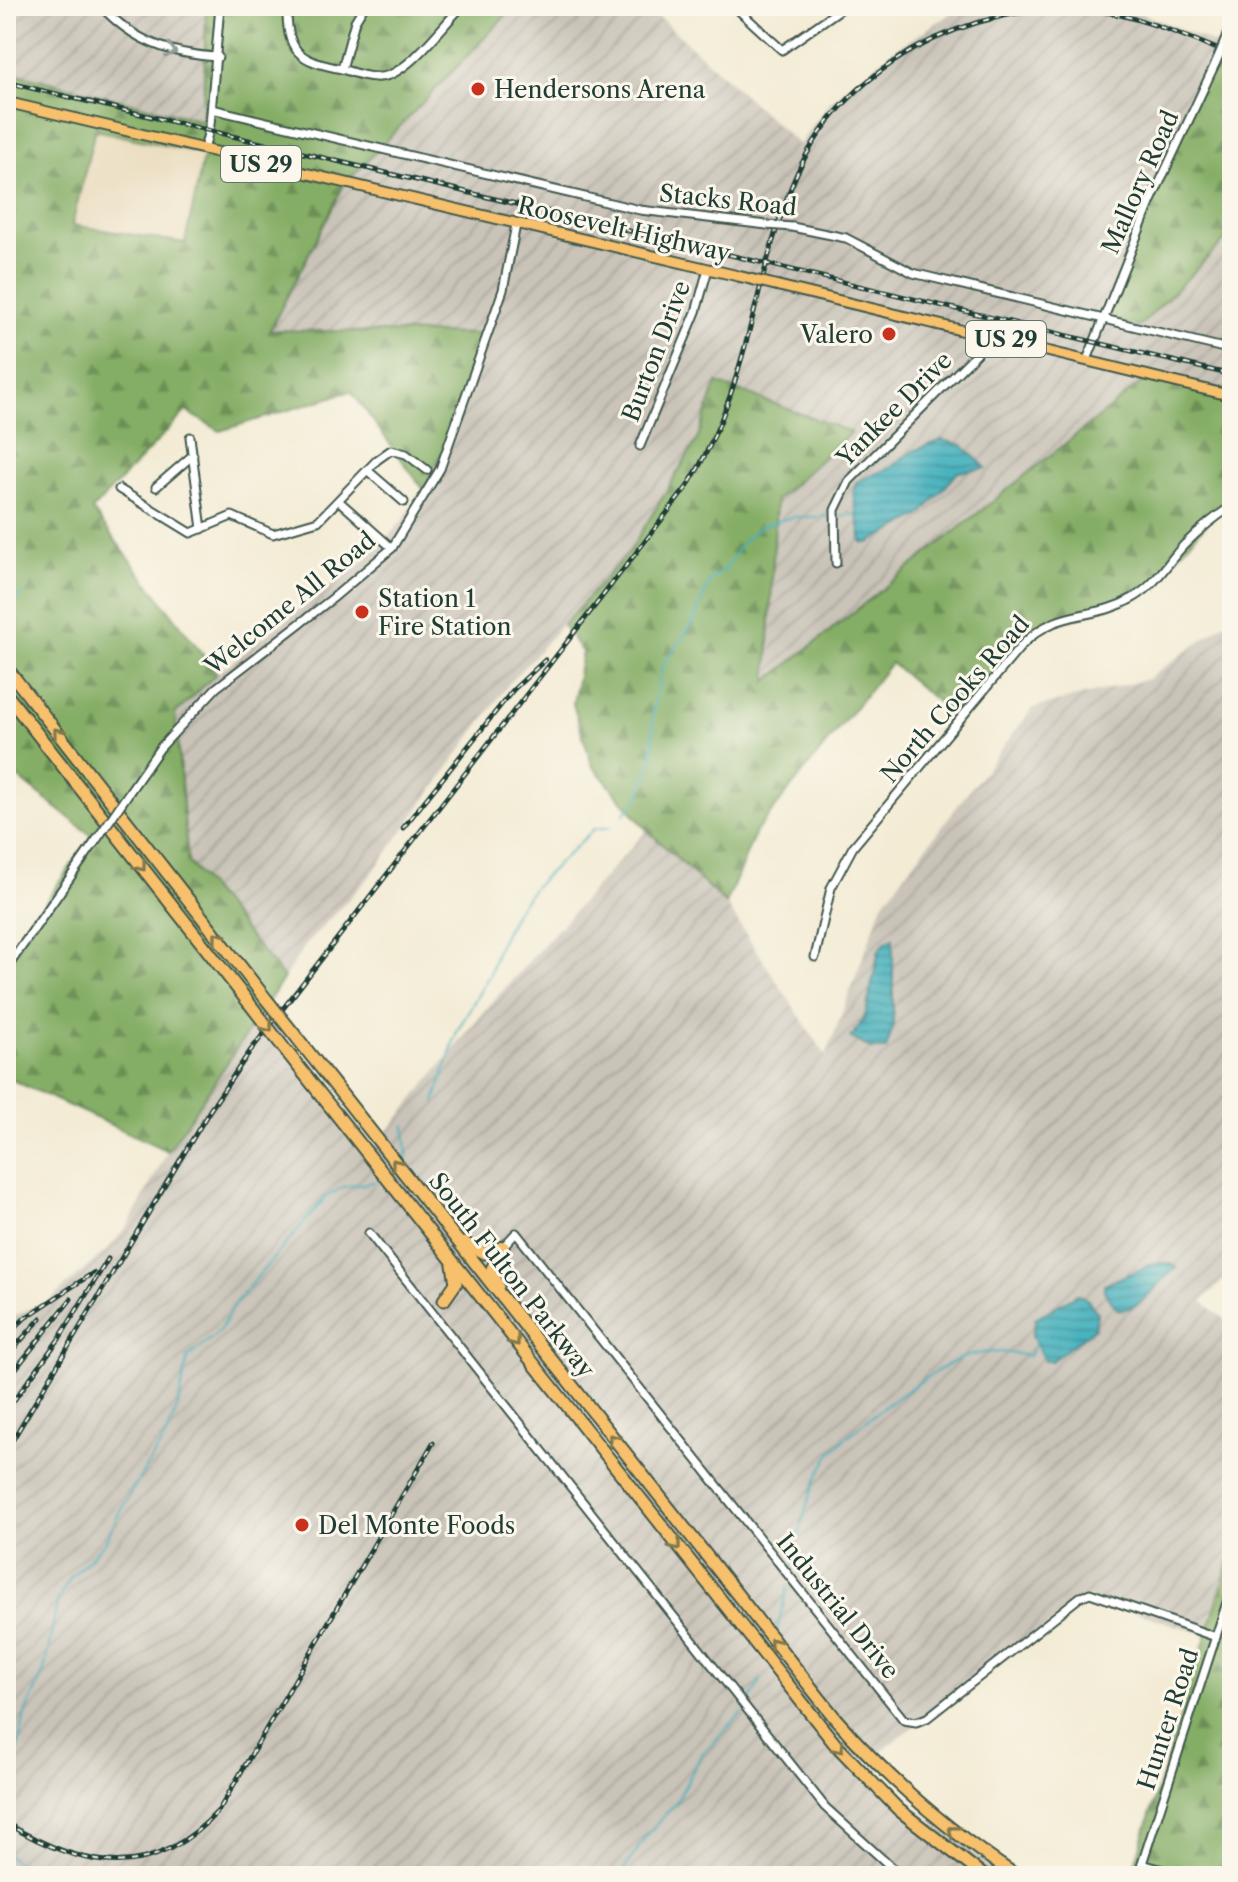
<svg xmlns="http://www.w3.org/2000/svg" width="1238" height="1882" viewBox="0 0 1238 1882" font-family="'Libre Caslon Text',serif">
<defs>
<pattern id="industrial-furrows" width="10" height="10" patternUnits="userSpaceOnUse" patternTransform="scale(2)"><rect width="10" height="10" fill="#c9c3b8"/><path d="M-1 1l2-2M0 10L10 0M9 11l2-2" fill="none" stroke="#aca89f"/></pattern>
<pattern id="forest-firs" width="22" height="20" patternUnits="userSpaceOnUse" patternTransform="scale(2)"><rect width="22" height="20" fill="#84ad65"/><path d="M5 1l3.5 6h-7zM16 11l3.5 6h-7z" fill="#6b8e54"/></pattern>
<pattern id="water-rules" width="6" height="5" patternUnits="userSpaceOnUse" patternTransform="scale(2)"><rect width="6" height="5" fill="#40afbc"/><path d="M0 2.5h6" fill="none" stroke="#35909a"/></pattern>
</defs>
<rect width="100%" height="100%" fill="#fbf7ec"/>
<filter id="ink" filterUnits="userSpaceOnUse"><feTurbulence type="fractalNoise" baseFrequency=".0125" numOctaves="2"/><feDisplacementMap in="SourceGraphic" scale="16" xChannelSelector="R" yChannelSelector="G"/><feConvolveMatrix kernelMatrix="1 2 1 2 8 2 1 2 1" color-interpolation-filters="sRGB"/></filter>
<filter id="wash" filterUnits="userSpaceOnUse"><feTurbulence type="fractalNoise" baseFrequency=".006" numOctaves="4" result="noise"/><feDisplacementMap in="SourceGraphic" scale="32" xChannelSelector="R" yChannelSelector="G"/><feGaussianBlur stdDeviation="1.8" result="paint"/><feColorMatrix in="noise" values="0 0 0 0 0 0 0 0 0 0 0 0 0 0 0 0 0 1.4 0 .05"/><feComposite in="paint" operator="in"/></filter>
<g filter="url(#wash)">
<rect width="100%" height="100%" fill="#f3ebd4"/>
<polygon fill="#e8d9ba" points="94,129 204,153 185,243 72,225"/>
<g fill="url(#industrial-furrows)">
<polygon points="6,6 206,6 203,121 6,71"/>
<polygon points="515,6 647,6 799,145 831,101 897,48 960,8 1125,6 1220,46 1139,327 1232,233 1232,391 1150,377 767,682 776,500 717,383 697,440 630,551 510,682 371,875 307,943 284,977 188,862 175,713 217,673 366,559 401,523 426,486 459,417 482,334 269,330 344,185"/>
<polygon points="1232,618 1232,1272 1202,1301 1232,1325 1232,1553 1204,1634 1087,1597 862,1765 1003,1876 6,1876 6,1319 49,1301 109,1248 129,1224 168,1151 263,1010 375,1147 487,1008 647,830 726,904 826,1056 883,903 1033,708 1148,679"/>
</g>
<g fill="url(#forest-firs)" stroke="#52754c" stroke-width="2" fill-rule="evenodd">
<path d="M206,6H515L344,185L270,330L482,334L459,417L424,490L351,391L220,431L186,411L92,510L217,673L175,714L188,862L284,978L168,1151L6,1077V966L36,915L92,836L6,768V71L203,121ZM95,130L204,154L185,243L72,225Z"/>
<polygon points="1220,46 1232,51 1232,233 1139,327 1101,317"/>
<polygon points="1150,376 1232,391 1232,470 1222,506 1153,584 1128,600 1035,631 959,720 891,663 755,833 726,904 647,830 592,765 573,704 582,652 563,625 630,551 697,440 717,383 851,432 776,500 767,681"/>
<polygon points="1232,1553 1232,1876 1131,1876"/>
</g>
<g fill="url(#water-rules)" stroke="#307678" stroke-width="2">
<polygon points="942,440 962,445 986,468 958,472 920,516 869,543 862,542 853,493 856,482 891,467 911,452"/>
<polygon points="893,938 893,1026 886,1049 872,1049 851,1038 865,1017 879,950 886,941"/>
<path d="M1154,1263H1170L1177,1268C1156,1281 1144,1312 1117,1309L1104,1291V1285Z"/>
<polygon points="1078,1294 1088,1300 1097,1313 1095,1328 1051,1361 1044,1361 1032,1336 1036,1318"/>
</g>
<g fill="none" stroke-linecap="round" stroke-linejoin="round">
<g stroke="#40afbc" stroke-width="2">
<polyline points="839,516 856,514"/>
<polyline points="6,608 22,594"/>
<polyline points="638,799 653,757 653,711 662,667 692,624 711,579 725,570 742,542 761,526 792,517 831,517"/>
<polyline points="624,814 634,803"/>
<polyline points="435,1102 457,1031 490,974 497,949 515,912 535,886 594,829 611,827"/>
<polyline points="405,1125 407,1158"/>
<path d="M791,1573C799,1534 807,1490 829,1456C845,1432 939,1364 968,1356C987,1350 1010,1352 1029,1356L1035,1345"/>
<polyline points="776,1634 788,1585"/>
<polyline points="748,1704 761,1679"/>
<polyline points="6,1804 25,1714 44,1671 58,1599 71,1577 105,1542 123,1505 167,1434 178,1406 188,1357 219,1332 235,1303 326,1197 343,1187 374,1182"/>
<polyline points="6,1853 16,1863 43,1876"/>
<polyline points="620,1876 646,1836 677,1801 701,1755 742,1713"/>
</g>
</g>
</g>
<g filter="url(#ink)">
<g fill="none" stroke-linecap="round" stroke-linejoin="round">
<g stroke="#3f574c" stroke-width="11">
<g id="minor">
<path d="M101,6C134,42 170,54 218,57"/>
<path d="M287,6C286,52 299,61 342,69"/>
<path d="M364,6L355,21L342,69C354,73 368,78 380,77C407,76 443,25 462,6"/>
<polyline points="734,6 782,50 845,6"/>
<polyline points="1225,41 1232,22"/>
<polyline points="212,109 640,210 767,225"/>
<polyline points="204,150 210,125 220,6"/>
<polyline points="792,227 846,238 913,273 1232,350"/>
<polyline points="1087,360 1151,201 1216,62"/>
<polyline points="190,437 202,529"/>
<polyline points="640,446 696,312 708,269"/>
<polyline points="367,470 404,502"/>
<polyline points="156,487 193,455"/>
<polyline points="119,489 191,533 232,516 273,534 318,521 377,460 391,450 406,454 427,470"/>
<polyline points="339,501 392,548"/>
<polyline points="836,563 835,510 849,481 978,352 986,334"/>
<polyline points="130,791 160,748 216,688 333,598 392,548 440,469 503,290 516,225"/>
<path d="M815,957L831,888L853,847L1022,645C1060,606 1092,622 1133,598C1156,585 1167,563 1184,545C1199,530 1215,517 1232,506"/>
<polyline points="6,969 95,842"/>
<polyline points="369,1233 825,1807 901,1876"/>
<polyline points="503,1247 516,1233 904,1720 916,1722 927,1718 1080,1597 1090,1593 1216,1637"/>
<polyline points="1142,1864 1184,1876"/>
<polyline points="1138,1876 1232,1587"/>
</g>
</g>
<g stroke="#3f574c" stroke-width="13">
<g id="major">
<polyline points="6,102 738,276"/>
<polyline points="779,286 1232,396"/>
</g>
</g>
<g stroke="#3f574c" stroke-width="15">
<g id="highway">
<polyline points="6,667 266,999"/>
<polyline points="6,694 249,1003"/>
<path d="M298,1039L835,1718C889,1780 948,1831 1017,1876"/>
<polyline points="287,1052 835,1744 899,1810 984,1876"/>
<polyline points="464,1243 484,1253 503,1247"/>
<polyline points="498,1286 492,1269 503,1247"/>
<polyline points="444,1300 456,1283 453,1265"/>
</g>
</g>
<use href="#minor" stroke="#fff" stroke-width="7"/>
<use href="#major" stroke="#f7c06c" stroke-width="9"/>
<use href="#highway" stroke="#f7c06c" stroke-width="11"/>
<g stroke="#1f3d34" stroke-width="5">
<g id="rail">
<polyline points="6,82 1232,375"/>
<polyline points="403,828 513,690 545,660"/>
<polyline points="6,1336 25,1318 93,1273"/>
<polyline points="6,1357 41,1318"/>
<polyline points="6,1381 71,1299"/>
<polyline points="6,1411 59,1339 108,1259"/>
<path d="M6,1451L210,1110L251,1050L687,487C749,389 751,288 792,185C839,67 969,0 1094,10C1143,17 1187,37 1232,55"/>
<path d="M6,1823C86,1871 153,1882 219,1810L433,1443"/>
</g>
</g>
<use href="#rail" stroke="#fbf7ec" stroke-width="2" stroke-dasharray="6" stroke-linecap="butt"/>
<g stroke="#3f574c" stroke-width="11" stroke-linecap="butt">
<g id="minor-bridge">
<polyline points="1216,62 1225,41"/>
<polyline points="767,225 792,227"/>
<polyline points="95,842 130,791"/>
</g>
</g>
<g stroke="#3f574c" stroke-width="13" stroke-linecap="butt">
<polyline id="major-bridge" points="738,276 779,286"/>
</g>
<g stroke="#3f574c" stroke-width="15" stroke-linecap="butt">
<g id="highway-bridge">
<polyline points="266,999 298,1039"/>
<polyline points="249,1003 287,1052"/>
</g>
</g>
<use href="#minor-bridge" stroke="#fff" stroke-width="7"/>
<use href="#major-bridge" stroke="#f7c06c" stroke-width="9"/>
<use href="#highway-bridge" stroke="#f7c06c" stroke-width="11"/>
</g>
<defs><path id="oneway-chevron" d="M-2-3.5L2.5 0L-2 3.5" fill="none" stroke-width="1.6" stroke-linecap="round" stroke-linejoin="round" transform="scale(2)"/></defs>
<use stroke="#8f9e9a" href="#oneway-chevron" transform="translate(171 51) rotate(14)"/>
<g stroke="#80784d">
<use href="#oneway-chevron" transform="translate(58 733) rotate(-128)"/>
<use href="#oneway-chevron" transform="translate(141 866) rotate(52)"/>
<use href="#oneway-chevron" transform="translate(218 937) rotate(-128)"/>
<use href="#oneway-chevron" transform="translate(268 1027) rotate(52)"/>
<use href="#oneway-chevron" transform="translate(396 1164) rotate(-128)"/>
<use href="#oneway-chevron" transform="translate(515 1341) rotate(52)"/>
<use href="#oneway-chevron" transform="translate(613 1439) rotate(-128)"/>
<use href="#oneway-chevron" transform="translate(676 1545) rotate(52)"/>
<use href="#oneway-chevron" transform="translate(774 1643) rotate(-129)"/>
<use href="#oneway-chevron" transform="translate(839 1748) rotate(48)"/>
<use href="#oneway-chevron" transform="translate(953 1831) rotate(-142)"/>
</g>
</g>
<g fill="#c8321e" stroke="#fbf7ec" stroke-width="3">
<circle cx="478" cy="89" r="8"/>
<circle cx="889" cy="334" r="8"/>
<circle cx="362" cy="612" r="8"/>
<circle cx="302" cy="1525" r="8"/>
</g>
<g text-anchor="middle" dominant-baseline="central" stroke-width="6" stroke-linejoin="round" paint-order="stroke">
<g fill="#fbf7ec" stroke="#61756b" stroke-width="2">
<rect x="221" y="146" width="80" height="36" rx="6"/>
<rect x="966" y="321" width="80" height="36" rx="6"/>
</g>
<g font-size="22" font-weight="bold" fill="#1f3d34">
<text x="261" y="164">US 29</text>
<text x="1006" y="339">US 29</text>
</g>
<g font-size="24" fill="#1f3d34" stroke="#fbf7ec" text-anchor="start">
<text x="494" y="89">Hendersons Arena</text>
<text x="873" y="334" text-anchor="end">Valero</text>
<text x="378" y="598">Station 1<tspan x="378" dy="28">Fire Station</tspan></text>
<text x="318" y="1525">Del Monte Foods</text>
</g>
<g font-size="24" fill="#1f3d34" stroke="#fbf7ec">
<text transform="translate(1140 182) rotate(-66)">Mallory Road</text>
<text transform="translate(728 200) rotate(6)">Stacks Road</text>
<text transform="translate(624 229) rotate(13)">Roosevelt Highway</text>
<text transform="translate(656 351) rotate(-69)">Burton Drive</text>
<text transform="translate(894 409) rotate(-45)">Yankee Drive</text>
<text transform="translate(290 603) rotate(-39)">Welcome All Road</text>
<text transform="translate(955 699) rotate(-49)">North Cooks Road</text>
<text transform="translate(512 1275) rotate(52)">South Fulton Parkway</text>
<text transform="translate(838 1606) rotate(51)">Industrial Drive</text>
<text transform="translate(1168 1719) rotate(-72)">Hunter Road</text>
</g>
</g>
<rect width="1238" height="1882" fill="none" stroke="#fbf7ec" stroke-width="32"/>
</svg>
